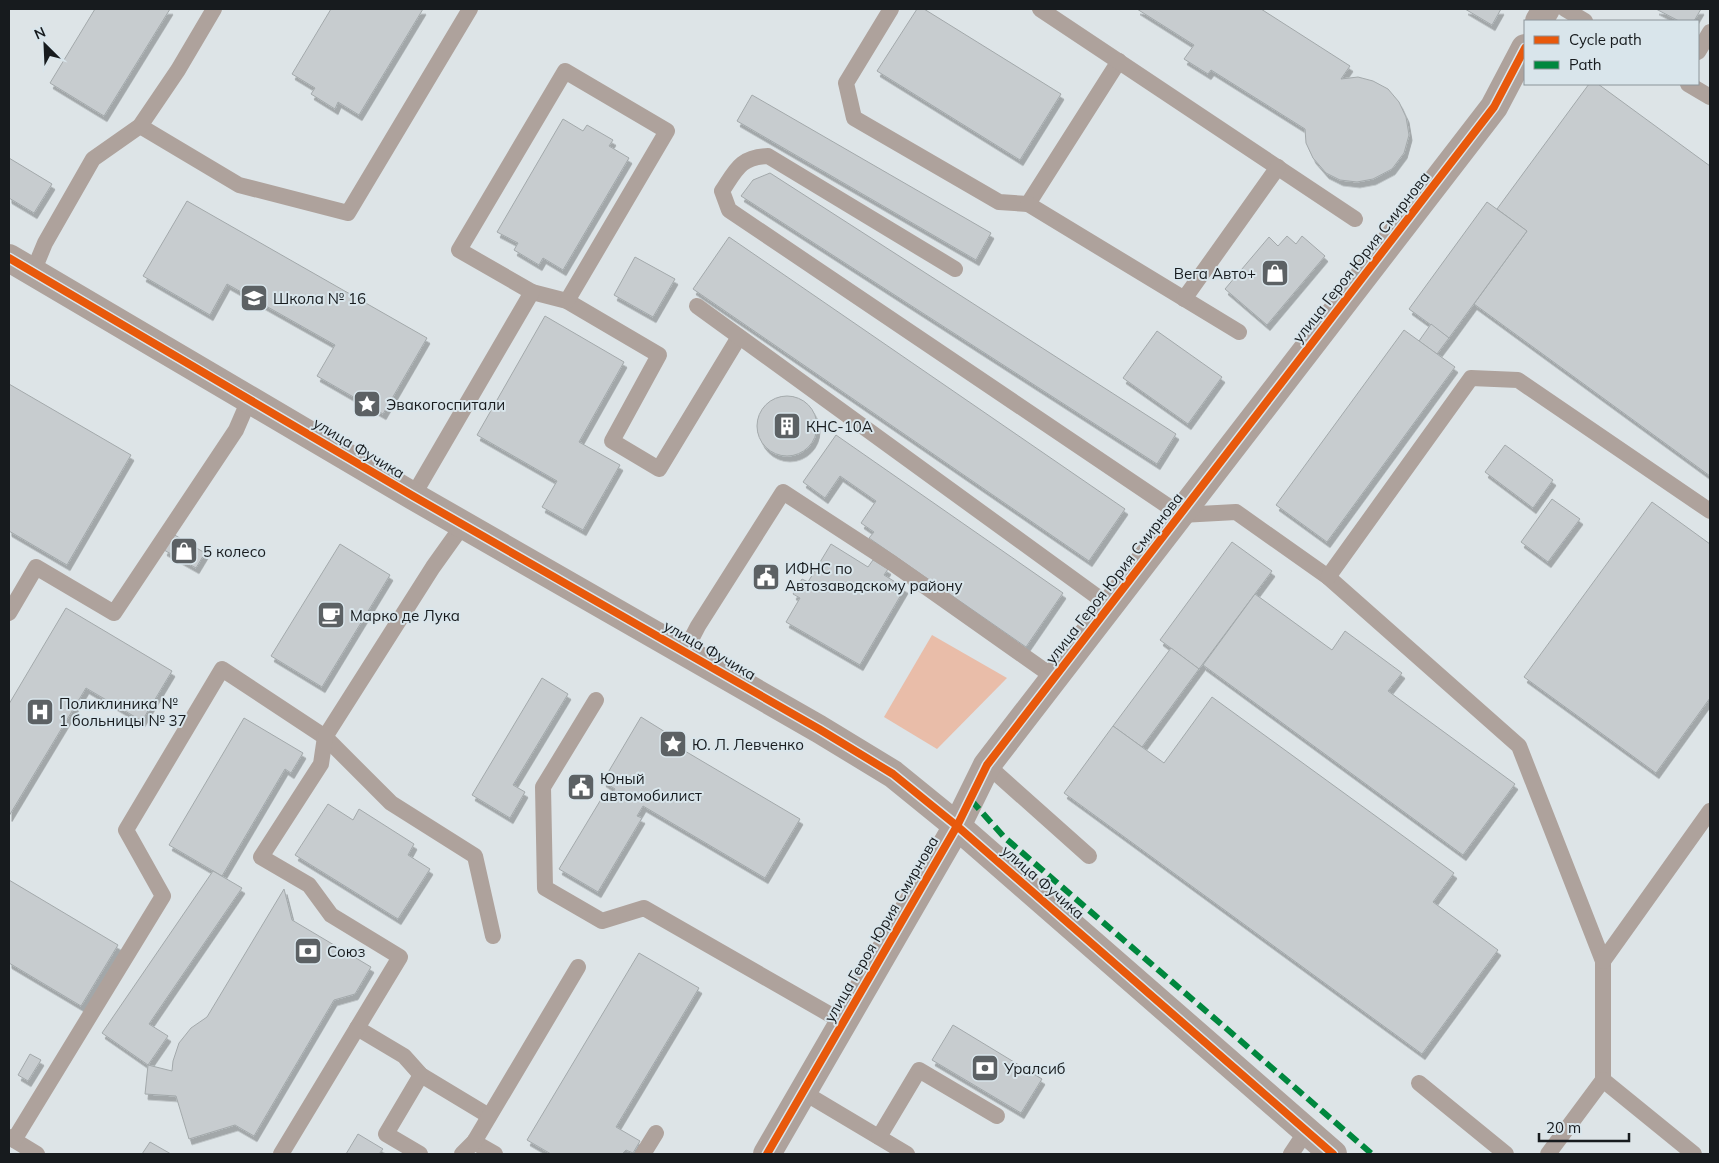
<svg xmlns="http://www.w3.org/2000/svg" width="1719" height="1163" viewBox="0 0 1719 1163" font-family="Mulish,sans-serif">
<defs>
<filter id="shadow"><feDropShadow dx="3" dy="5.5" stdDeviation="0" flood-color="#0004"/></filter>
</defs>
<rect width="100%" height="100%" fill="#dde4e7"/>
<polygon fill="#e9bda9" points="932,635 1007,678 937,749 884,717"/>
<g fill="#c7cccf" stroke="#a3a9ab" filter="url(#shadow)">
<polygon points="95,9 170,9 104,116 50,83"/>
<polygon points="331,9 423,9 359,115 338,102 335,109 311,94 315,88 292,74"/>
<polygon points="917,9 924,9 1061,94 1020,160 877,71"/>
<polygon points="1137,9 1261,9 1350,66 1341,79 1358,77 1373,81 1388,89 1399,102 1406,117 1409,135 1404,153 1392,169 1373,179 1357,182 1340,180 1326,173 1313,158 1306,143 1305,129 1211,70 1208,74 1184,59 1194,45"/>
<polygon points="1465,9 1501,9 1492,25"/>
<polygon points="1656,9 1701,9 1694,21 1679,21"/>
<polygon points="1589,84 1598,84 1710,166 1710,476 1474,304 1527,231 1497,209"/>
<polygon points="752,95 991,233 976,260 737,121"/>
<polygon points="563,119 583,131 587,125 613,140 609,146 629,158 563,270 543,258 539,265 514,250 518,243 497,232"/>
<polygon points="9,158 52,184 34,213 9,198"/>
<polygon points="770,173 1176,434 1157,464 741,196 753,180"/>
<polygon points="187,201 427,338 383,414 317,376 335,345 227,284 210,315 143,276"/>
<polygon points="1487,202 1527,231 1449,338 1409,309"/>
<polygon points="1287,236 1296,244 1302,236 1325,256 1267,325 1225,289 1269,237 1278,246"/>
<polygon points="729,237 1125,509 1089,561 693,289"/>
<polygon points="635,257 675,279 653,317 614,295"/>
<polygon points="545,316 624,362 579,442 620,465 583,530 542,507 557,481 477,435"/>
<polygon points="1431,324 1449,338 1437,354 1419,341"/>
<polygon points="1404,330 1455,367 1327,542 1276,505"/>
<polygon points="1157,331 1222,377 1188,424 1123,378"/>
<polygon points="9,384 131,455 67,565 9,531"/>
<circle cx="787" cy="426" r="30"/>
<polygon points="836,435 1063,593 1026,647 869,538 874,532 861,523 876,501 840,476 825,498 803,482"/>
<polygon points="1505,445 1553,480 1533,508 1485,472"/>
<polygon points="1552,499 1580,519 1548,562 1521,542"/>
<polygon points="1652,502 1710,544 1710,698 1656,773 1524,677"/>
<polygon points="173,534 205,553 196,568 164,550"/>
<polygon points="1232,542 1272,571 1199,669 1160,640"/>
<polygon points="340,544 390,575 322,687 271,656"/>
<polygon points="831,544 868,567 873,560 888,569 884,575 905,588 860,665 786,622 800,598 793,594 802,579 808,582"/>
<polygon points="1255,594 1332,650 1345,631 1402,673 1388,691 1515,784 1463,855 1203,665"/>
<polygon points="66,608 172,671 142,721 86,688 9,816 9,704"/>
<polygon points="1171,648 1199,669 1142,747 1113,726"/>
<polygon points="542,678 568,694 513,785 525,792 510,818 472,795"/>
<polygon points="1212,697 1454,873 1433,902 1498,950 1422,1054 1064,793 1113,726 1164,763"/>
<polygon points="641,717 670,735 668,741 800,819 765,878 643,806 637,816 642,818 598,892 559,869 603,796 609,799 615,789 603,781"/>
<polygon points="244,718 303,753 291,773 285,769 222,876 169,845"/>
<polygon points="328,804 353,820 359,809 414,844 408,855 430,869 398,919 295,855"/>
<polygon points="213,871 242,888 149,1024 168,1036 148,1065 102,1033"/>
<polygon points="9,880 118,945 81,1006 9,963"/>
<polygon points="284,889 292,920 371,967 355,994 334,1000 254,1136 235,1125 189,1139 176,1096 145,1094 148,1065 172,1071 173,1061 179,1043 191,1028 207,1017"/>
<polygon points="639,953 699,988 616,1127 640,1141 633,1153 626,1150 622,1154 551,1154 527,1140"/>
<polygon points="953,1025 1042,1079 1021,1113 932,1060"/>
<polygon points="30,1054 41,1060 28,1081 18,1075"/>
<polygon points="358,1134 383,1149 379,1154 346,1154"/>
<polygon points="150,1142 171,1154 142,1154"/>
</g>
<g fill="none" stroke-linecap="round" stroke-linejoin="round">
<g stroke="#aea29c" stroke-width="16">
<polyline points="891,9 846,83 854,118 999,202 1028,204 1119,61"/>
<polyline points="1040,9 1355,219"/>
<polyline points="1565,9 1585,21"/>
<polyline points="1698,52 1710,32"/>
<polyline points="1688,84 1710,97"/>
<polyline points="140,126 239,185 348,213 470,9"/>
<polyline points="1028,204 1239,332"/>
<path d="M955,269L768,156C740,157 736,170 722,191L729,210L1181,515L1236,512L1328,577L1519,746L1603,961V1080L1694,1154"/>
<polyline points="33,272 45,243 93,159 140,126 178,70 214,9"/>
<polyline points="532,292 567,301 659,355 612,441 659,469 739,337"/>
<polyline points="1184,299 1278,167"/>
<polyline points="697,306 1110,606"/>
<polyline points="413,496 532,292 459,250 565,71 667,131 567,301"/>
<polyline points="1328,577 1471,378 1518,380 1710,511"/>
<polyline points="9,613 36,567 114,613 236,430 249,400"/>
<polyline points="685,651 698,626 783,492 892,563 1055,678"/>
<polyline points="596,700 543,787 545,888 602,921 644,908 843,1022"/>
<polyline points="987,765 1089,856"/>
<polyline points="1603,961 1710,811"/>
<polyline points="357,1028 404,1056 421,1075 489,1116"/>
<polyline points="1419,1083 1506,1154"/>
<polyline points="803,1092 907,1154"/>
<polyline points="9,1137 37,1154"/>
<polyline points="879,1137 919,1070 997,1116"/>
<polyline points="14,1140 163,896 126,830 222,669 325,737 391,803 475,856 493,936"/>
<polyline points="474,1142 495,1154"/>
<polyline points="281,1154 400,957 331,915 309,885 261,857 321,764 325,737 433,567 463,525"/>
<polyline points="420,1154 386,1134 421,1075"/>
<polyline points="462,1154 474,1142 578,967"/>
<polyline points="643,1154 656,1133"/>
<polyline points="1291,1154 1307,1130"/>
<polyline points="1548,1154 1603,1080"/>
</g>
<g stroke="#aea29c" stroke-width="28">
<polyline points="1539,21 1546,9"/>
<polyline points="767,1154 957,826 987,765 1494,107 1525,48"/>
</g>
<polyline stroke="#aea29c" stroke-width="28" points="9,258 413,496 819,729 893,774 957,826 1333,1154"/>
<polyline stroke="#00873e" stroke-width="6" stroke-dasharray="12 6" stroke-linecap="butt" points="971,800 1004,837 1372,1154"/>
<g stroke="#d9e5eb" stroke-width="11">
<g id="cycleway">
<polyline points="9,258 413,496 819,729 893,774 957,826 1333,1154"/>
<polyline points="767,1154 957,826 987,765 1494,107 1525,48"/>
</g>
</g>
<use href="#cycleway" stroke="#e8590c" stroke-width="8"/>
</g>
<defs>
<g id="shop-square" transform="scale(1.4375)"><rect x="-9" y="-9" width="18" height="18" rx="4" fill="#5c6164" stroke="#d9e5eb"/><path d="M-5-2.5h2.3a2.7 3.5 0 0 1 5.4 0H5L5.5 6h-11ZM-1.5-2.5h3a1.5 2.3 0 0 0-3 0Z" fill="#fff"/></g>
<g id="school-square" transform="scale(1.4375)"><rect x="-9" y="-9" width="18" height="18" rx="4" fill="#5c6164" stroke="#d9e5eb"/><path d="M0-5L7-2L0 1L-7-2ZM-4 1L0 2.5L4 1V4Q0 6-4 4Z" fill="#fff"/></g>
<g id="sight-square" transform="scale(1.4375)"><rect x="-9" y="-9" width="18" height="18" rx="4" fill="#5c6164" stroke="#d9e5eb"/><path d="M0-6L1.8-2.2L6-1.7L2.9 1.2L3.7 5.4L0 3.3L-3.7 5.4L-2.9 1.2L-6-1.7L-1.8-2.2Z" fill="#fff"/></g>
<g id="building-square" transform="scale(1.4375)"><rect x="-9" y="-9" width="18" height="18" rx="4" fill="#5c6164" stroke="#d9e5eb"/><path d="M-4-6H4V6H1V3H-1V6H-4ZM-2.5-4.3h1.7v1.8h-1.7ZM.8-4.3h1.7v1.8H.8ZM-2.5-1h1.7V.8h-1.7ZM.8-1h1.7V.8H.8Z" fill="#fff"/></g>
<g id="civic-square" transform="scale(1.4375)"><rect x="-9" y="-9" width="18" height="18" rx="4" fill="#5c6164" stroke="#d9e5eb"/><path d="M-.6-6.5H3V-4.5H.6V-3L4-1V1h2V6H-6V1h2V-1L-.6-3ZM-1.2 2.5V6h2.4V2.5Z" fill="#fff"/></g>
<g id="cafe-square" transform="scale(1.4375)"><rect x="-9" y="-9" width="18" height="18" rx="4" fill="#5c6164" stroke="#d9e5eb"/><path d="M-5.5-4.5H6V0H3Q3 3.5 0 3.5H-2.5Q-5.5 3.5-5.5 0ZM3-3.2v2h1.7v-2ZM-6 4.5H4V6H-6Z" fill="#fff"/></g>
<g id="hospital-square" transform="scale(1.4375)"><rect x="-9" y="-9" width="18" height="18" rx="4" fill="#5c6164" stroke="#d9e5eb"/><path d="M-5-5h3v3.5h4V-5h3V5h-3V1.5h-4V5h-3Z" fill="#fff"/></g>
<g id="bank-square" transform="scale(1.4375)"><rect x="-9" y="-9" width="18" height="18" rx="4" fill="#5c6164" stroke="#d9e5eb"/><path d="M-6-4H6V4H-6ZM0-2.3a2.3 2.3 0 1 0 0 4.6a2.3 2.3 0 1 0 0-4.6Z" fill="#fff"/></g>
</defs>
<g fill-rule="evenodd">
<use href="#shop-square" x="1275" y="273"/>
<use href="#school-square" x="254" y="298"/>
<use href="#sight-square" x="367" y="404"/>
<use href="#building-square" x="787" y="426"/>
<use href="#shop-square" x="184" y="551"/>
<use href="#civic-square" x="766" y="577"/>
<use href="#cafe-square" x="331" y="615"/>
<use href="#hospital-square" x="40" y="712"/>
<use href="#sight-square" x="673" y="744"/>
<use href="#civic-square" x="581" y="787"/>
<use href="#bank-square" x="308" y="951"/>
<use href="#bank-square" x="985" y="1068"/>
</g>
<g text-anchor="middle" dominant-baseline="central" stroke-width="4" stroke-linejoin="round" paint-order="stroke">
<g font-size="15" fill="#171b1e" stroke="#d9e5eb">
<text transform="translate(1361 257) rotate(-52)">улица Героя Юрия Смирнова</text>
<text transform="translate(359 448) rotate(31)">улица Фучика</text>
<text transform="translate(1114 578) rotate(-52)">улица Героя Юрия Смирнова</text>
<text transform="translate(710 650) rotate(30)">улица Фучика</text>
<text transform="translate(1043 882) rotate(41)">улица Фучика</text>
<text transform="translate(881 929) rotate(-60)">улица Героя Юрия Смирнова</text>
</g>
<g font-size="15" fill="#171b1e" stroke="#d9e5eb" text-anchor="start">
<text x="1256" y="273" text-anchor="end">Вега Авто+</text>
<text x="273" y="298">Школа № 16</text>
<text x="386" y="404">Эвакогоспитали</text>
<text x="806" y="426">КНС-10А</text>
<text x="203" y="551">5 колесо</text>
<text x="785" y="568">ИФНС по<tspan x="785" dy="17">Автозаводскому району</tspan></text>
<text x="350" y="615">Марко де Лука</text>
<text x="59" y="703">Поликлиника №<tspan x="59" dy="17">1 больницы № 37</tspan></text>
<text x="692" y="744">Ю. Л. Левченко</text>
<text x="600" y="778">Юный<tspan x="600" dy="17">автомобилист</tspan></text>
<text x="327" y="951">Союз</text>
<text x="1004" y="1068">Уралсиб</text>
</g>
</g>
<rect width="1719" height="1163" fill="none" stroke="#171b1e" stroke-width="20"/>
<rect x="1524" y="20" width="175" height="65" fill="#d9e5eb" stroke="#8b9499"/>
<rect x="1534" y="36" width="25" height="8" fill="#e8590c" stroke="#8b9499"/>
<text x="1569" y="45" font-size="15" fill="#171b1e">Cycle path</text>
<rect x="1534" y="61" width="25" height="8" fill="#00873e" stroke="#8b9499"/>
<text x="1569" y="70" font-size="15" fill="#171b1e">Path</text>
<g transform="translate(45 45) rotate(336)" stroke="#d9e5eb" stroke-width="4" paint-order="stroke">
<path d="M0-4L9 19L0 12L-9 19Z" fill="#171b1e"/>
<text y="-8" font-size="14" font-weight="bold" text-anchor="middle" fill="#171b1e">N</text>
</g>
<path d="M1539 1133v8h90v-8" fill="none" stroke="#171b1e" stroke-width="2.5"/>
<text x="1546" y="1133" font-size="15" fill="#171b1e" stroke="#d9e5eb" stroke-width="4" paint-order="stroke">20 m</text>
</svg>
